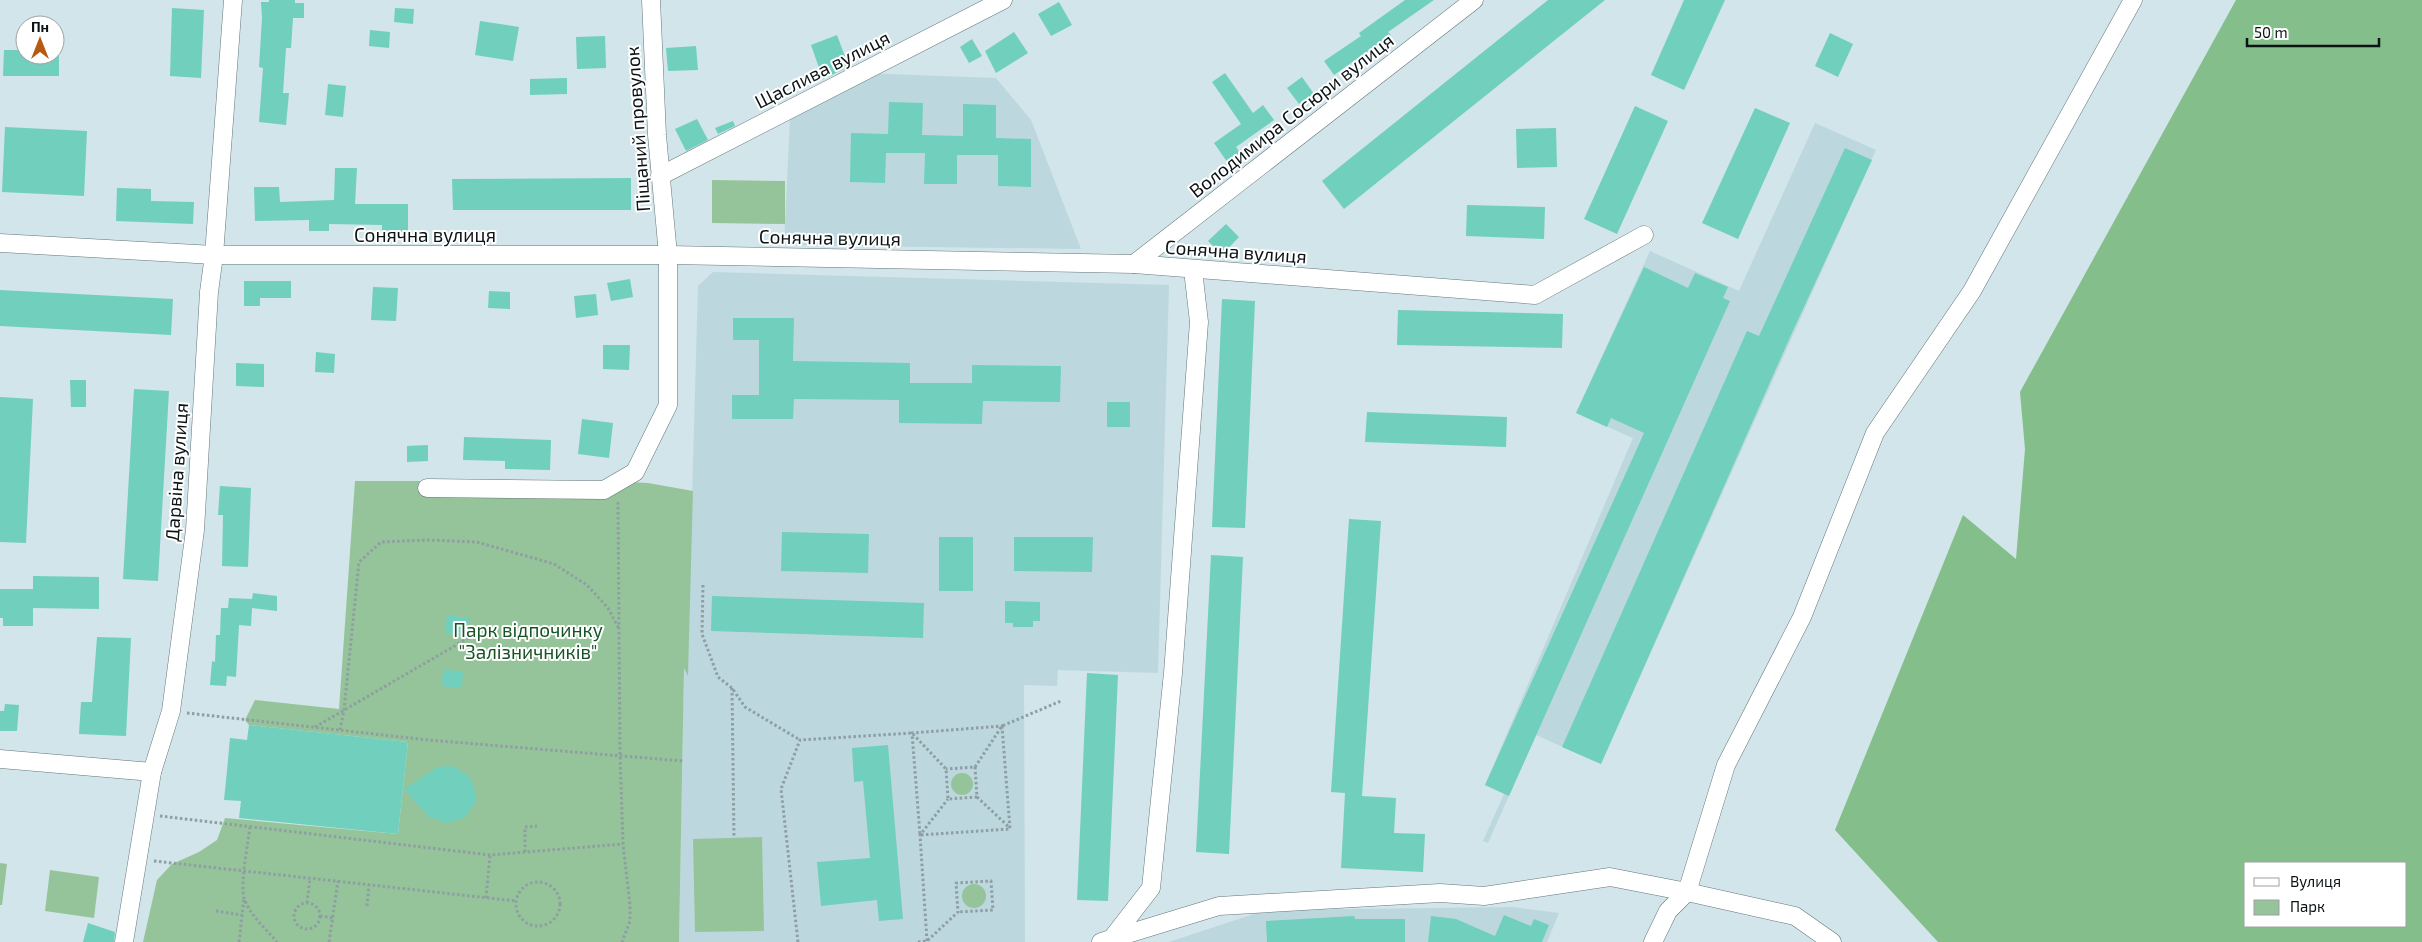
<svg xmlns="http://www.w3.org/2000/svg" width="2422" height="942" viewBox="0 0 2422 942" font-family="'Exo 2',sans-serif">
<rect width="100%" height="100%" fill="#d1e5ea"/>
<g fill="#bcd8de">
<polygon points="860,73 996,78 1031,120 1081,249 784,245 790,119"/>
<polygon points="1815,123 1876,150 1601,764 1536,735 1488,843 1483,841 1504,794 1485,785 1633,438 1576,413 1650,251 1739,291"/>
<polygon points="713,272 1169,285 1158,673 1058,670 1057,686 1024,685 1025,942 679,942 684,666 687,674 698,286"/>
<polygon points="1513,907 1559,913 1547,942 1169,942 1266,910"/>
</g>
<g fill="#96c49a">
<polygon points="712,180 785,181 785,224 712,223"/>
<polygon points="355,481 610,481 648,483 693,491 688,676 684,668 679,942 143,942 157,880 172,864 199,852 217,840 225,818 398,834 408,742 249,725 245,720 255,700 339,709"/>
<circle cx="962" cy="784" r="11"/>
<polygon points="762,837 764,931 695,932 693,839"/>
<polygon points="0,863 7,864 2,905 0,905"/>
<polygon points="50,870 99,877 94,918 45,911"/>
<circle cx="974" cy="896" r="12"/>
</g>
<path fill="#84be8b" fill-rule="evenodd" d="M2236,0H2422V942H1938L1835,830L1963,515L2016,559L2025,449L2020,392ZM2246,863H2406V926H2246Z"/>
<g fill="#71cfbd">
<polygon points="269,0 295,0 295,3 304,3 304,18 293,18 291,48 286,48 283,93 289,93 286,125 259,122 263,68 259,67 262,18 261,2 269,2"/>
<polygon points="1405,0 1434,0 1388,32 1391,35 1334,75 1324,61 1361,36 1359,33"/>
<polygon points="1548,0 1605,0 1344,209 1322,181"/>
<polygon points="1684,0 1725,0 1684,90 1651,75"/>
<polygon points="1059,2 1072,25 1051,36 1038,14"/>
<polygon points="172,8 204,10 201,78 170,76"/>
<polygon points="395,8 414,9 413,24 394,22"/>
<polygon points="480,21 519,27 513,61 475,55"/>
<polygon points="370,30 390,32 389,48 369,46"/>
<polygon points="1014,32 1028,53 996,73 985,51"/>
<polygon points="1830,33 1853,44 1838,77 1815,66"/>
<polygon points="837,35 849,67 823,79 811,45"/>
<polygon points="605,36 606,68 577,69 576,37"/>
<polygon points="972,39 982,56 969,63 960,47"/>
<polygon points="696,46 698,70 668,71 666,48"/>
<polygon points="4,50 25,50 25,55 59,55 59,76 3,76"/>
<polygon points="1225,73 1253,113 1263,105 1274,120 1236,147 1243,157 1230,166 1214,143 1241,124 1212,82"/>
<polygon points="1302,77 1314,94 1299,104 1287,88"/>
<polygon points="567,78 567,94 530,95 530,79"/>
<polygon points="328,84 346,86 343,117 325,115"/>
<polygon points="889,102 923,103 922,135 963,136 963,104 996,105 996,138 1031,139 1031,187 998,186 998,155 957,155 957,184 924,184 925,153 886,153 885,183 850,182 851,133 888,134"/>
<polygon points="1635,106 1668,121 1617,234 1584,219"/>
<polygon points="1755,108 1790,123 1738,239 1702,223"/>
<polygon points="697,119 708,140 686,151 675,129"/>
<polygon points="733,121 735,126 718,134 715,128"/>
<polygon points="5,127 87,131 84,196 2,192"/>
<polygon points="1556,128 1557,167 1517,168 1516,129"/>
<polygon points="1845,148 1872,160 1791,335 1601,764 1562,747 1747,331 1759,336"/>
<polygon points="335,168 357,168 355,204 408,204 408,232 382,232 382,225 329,224 329,231 309,231 309,220 255,221 254,187 279,187 280,202 334,200"/>
<polygon points="631,178 631,210 453,210 452,179"/>
<polygon points="117,188 151,189 151,201 194,202 193,224 116,221"/>
<polygon points="1467,205 1545,207 1544,239 1466,236"/>
<polygon points="1226,224 1239,237 1222,255 1208,241"/>
<polygon points="1644,267 1688,288 1695,273 1728,287 1723,298 1730,301 1509,796 1485,785 1644,433 1611,418 1607,427 1576,413"/>
<polygon points="630,279 633,297 611,301 607,283"/>
<polygon points="244,281 291,281 291,298 260,298 260,306 244,306"/>
<polygon points="373,287 398,288 396,321 371,320"/>
<polygon points="0,290 173,299 171,335 0,326"/>
<polygon points="489,291 510,292 510,309 488,308"/>
<polygon points="596,294 598,315 576,318 574,296"/>
<polygon points="1222,299 1255,301 1245,528 1212,527"/>
<polygon points="1398,310 1563,314 1562,348 1397,345"/>
<polygon points="733,318 794,318 793,361 910,363 910,383 972,383 972,365 1061,366 1060,402 983,401 982,424 899,423 899,400 794,399 793,419 732,419 732,395 759,395 759,340 733,340"/>
<polygon points="603,345 630,345 629,370 603,369"/>
<polygon points="316,352 335,354 334,373 315,372"/>
<polygon points="236,363 264,364 264,387 236,386"/>
<polygon points="70,380 86,380 86,407 71,407"/>
<polygon points="134,389 169,391 158,581 123,579"/>
<polygon points="0,397 33,399 26,543 0,542"/>
<rect x="1107" y="402" width="23" height="25"/>
<polygon points="1367,412 1507,417 1506,447 1365,442"/>
<polygon points="582,419 613,423 609,458 578,454"/>
<polygon points="464,437 551,440 550,470 505,469 505,461 463,460"/>
<polygon points="428,445 428,461 407,462 407,446"/>
<polygon points="220,486 251,488 248,567 222,566 223,515 218,515"/>
<polygon points="1349,519 1381,521 1362,796 1396,798 1394,833 1425,834 1423,872 1341,868 1345,793 1331,792"/>
<polygon points="782,532 869,534 868,573 781,571"/>
<rect x="939" y="537" width="34" height="54"/>
<polygon points="1014,537 1093,537 1092,572 1014,571"/>
<polygon points="1211,555 1243,557 1229,854 1196,852"/>
<polygon points="33,576 99,577 99,609 33,608 33,626 3,626 3,618 0,618 0,589 33,589"/>
<polygon points="253,593 277,596 277,611 252,608 251,626 239,625 236,677 227,676 226,686 210,685 212,661 215,662 216,635 220,635 221,608 228,608 229,598 252,599"/>
<polygon points="712,596 924,603 923,638 711,631"/>
<polygon points="1005,601 1040,602 1040,621 1033,621 1033,627 1013,627 1013,623 1005,623"/>
<polygon points="447,615 469,618 467,636 445,633"/>
<polygon points="97,637 131,638 126,736 79,734 81,702 92,702"/>
<polygon points="443,670 463,671 462,688 442,686"/>
<polygon points="1087,673 1118,675 1108,901 1077,900"/>
<polygon points="5,704 19,705 17,731 0,731 0,711 4,711"/>
<polygon points="249,725 408,742 398,834 239,818 241,801 224,800 227,771 230,738 247,740"/>
<polygon points="888,745 903,919 879,921 877,900 821,906 817,862 870,858 863,781 854,782 852,748"/>
<polygon points="446,766 455,767 470,777 476,794 475,803 464,818 447,823 429,817 404,789 436,768"/>
<polygon points="1504,915 1531,926 1534,919 1549,925 1542,942 1428,942 1431,916 1456,919 1495,936"/>
<polygon points="1354,916 1355,919 1405,919 1405,942 1267,942 1266,921"/>
<polygon points="88,923 115,932 114,942 83,942"/>
</g>
<g fill="none" stroke-linecap="round" stroke-linejoin="round">
<g stroke="#64767a" stroke-width="19">
<g id="minor">
<polyline points="660,176 1003,0"/>
<polyline points="0,243 214,255 668,255 1134,264 1535,295 1644,235"/>
<polyline points="1134,264 1474,0"/>
<polyline points="427,488 604,490 635,472 668,405 668,255 657,135 651,0"/>
<polyline points="0,759 152,772"/>
<polyline points="1113,937 1151,888 1173,673 1199,322 1193,270"/>
<polyline points="124,942 152,772 171,711 195,530 209,292 214,255 233,0"/>
<polyline points="1101,942 1219,906 1440,893 1484,896 1610,877 1687,892 1726,765 1802,617 1875,433 1972,291 2133,0"/>
<polyline points="1653,942 1668,911 1687,892 1795,916 1832,942"/>
</g>
</g>
<g stroke="#8e9ea2" stroke-width="3" stroke-dasharray="2.5 2.5" stroke-linecap="butt">
<polyline points="618,502 620,755 623,844 630,905 630,921 622,942"/>
<polyline points="703,585 702,634 718,677 732,688 745,707 800,740"/>
<polyline points="732,688 734,838"/>
<polyline points="187,713 428,740 683,761"/>
<polygon points="1002,726 1010,829 920,835 912,733"/>
<polyline points="315,727 489,626"/>
<polyline points="340,730 344,710 359,562 381,542 428,540 477,542 554,564 587,585 608,608 619,629"/>
<polyline points="975,767 1002,726 1061,701"/>
<polyline points="977,797 1010,828"/>
<polyline points="160,816 490,855 623,844"/>
<path d="M250,827C248,843 240,884 244,898C249,914 266,929 277,942"/>
<polyline points="525,852 525,827 537,826"/>
<polyline points="154,861 516,901"/>
<circle cx="538" cy="904" r="22"/>
<polyline points="486,898 490,855"/>
<circle cx="307" cy="916" r="13"/>
<polyline points="307,903 310,878"/>
<polyline points="367,906 369,885"/>
<polyline points="216,911 242,915"/>
<polyline points="320,916 333,918"/>
<polyline points="927,941 920,835 948,799"/>
<polyline points="239,942 244,898"/>
<polyline points="329,942 338,881"/>
<polyline points="798,942 781,789 800,740 912,733 946,769 948,799 977,797 975,767 946,769"/>
<polyline points="918,942 927,941 958,912 956,883 991,881 993,910 958,912"/>
</g>
<use href="#minor" stroke="#fff" stroke-width="18"/>
</g>
<g text-anchor="middle" dominant-baseline="central" stroke-width="4" stroke-linejoin="round" paint-order="stroke">
<g font-size="19" fill="#0c1315" stroke="#fff">
<text transform="translate(822 69) rotate(-27)">Щаслива вулиця</text>
<text transform="translate(1291 115) rotate(-38)">Володимира Сосюри вулиця</text>
<text transform="translate(637 129) rotate(-94)">Піщаний провулок</text>
<text x="425" y="234">Сонячна вулиця</text>
<text transform="translate(830 237) rotate(1)">Сонячна вулиця</text>
<text transform="translate(1236 251) rotate(4)">Сонячна вулиця</text>
<text transform="translate(176 472) rotate(-86)">Дарвіна вулиця</text>
</g>
<g font-size="19" fill="#175425" stroke="#fff">
<text x="528" y="629">Парк відпочинку<tspan x="528" dy="22">"Залізничників"</tspan></text>
</g>
</g>
<rect x="2244" y="862" width="162" height="65" fill="#ffffff" stroke="#9ea1a1"/>
<rect x="2254" y="878" width="25" height="8" fill="#ffffff" stroke="#9ea1a1"/>
<text x="2290" y="887" font-size="15" fill="#0c1315">Вулиця</text>
<rect x="2254" y="900" width="25" height="15" fill="#96c49a" stroke="#9ea1a1"/>
<text x="2290" y="912" font-size="15" fill="#0c1315">Парк</text>
<g transform="translate(40 40)"><circle r="24" fill="#ffffff" stroke="#9ea1a1"/>
<path d="M0-4L9 19L0 12L-9 19Z" fill="#b85910"/>
<text y="-8" font-size="14" font-weight="bold" text-anchor="middle" fill="#0c1315">Пн</text>
</g>
<path d="M2247 38v8h132v-8" fill="none" stroke="#0c1315" stroke-width="2.5"/>
<text x="2254" y="38" font-size="15" fill="#0c1315" stroke="#ffffff" stroke-width="4" paint-order="stroke">50 m</text>
</svg>
